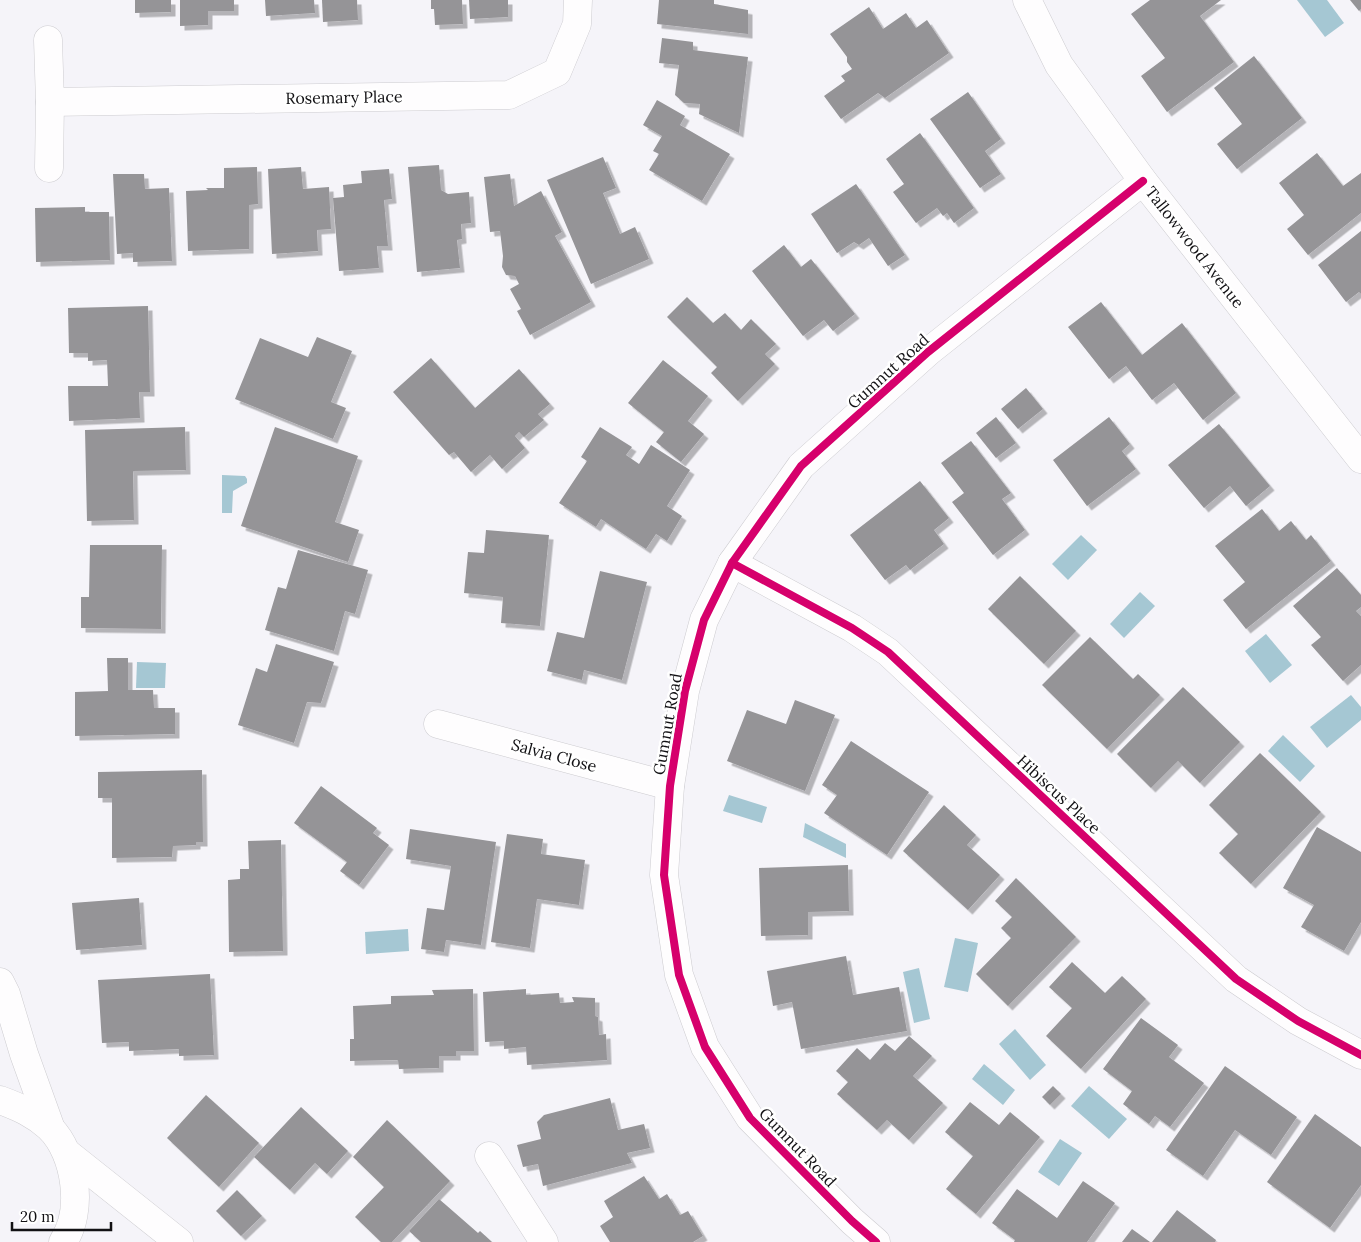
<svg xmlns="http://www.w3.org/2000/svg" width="1361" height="1242" viewBox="0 0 1361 1242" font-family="Lora,serif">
<defs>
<filter id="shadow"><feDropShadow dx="4.5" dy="4.5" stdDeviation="0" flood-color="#0004"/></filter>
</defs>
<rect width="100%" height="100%" fill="#f5f4f9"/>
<g fill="#a5c7d3">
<polygon points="1297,0 1327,0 1344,23 1325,37"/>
<polygon points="222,475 245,476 247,479 247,483 233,491 232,513 222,513"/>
<polygon points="1081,535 1097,550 1068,580 1052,564"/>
<polygon points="1140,592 1155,606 1124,638 1110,624"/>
<polygon points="1266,634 1292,665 1270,683 1245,651"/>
<polygon points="137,662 166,663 165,688 136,688"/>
<polygon points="1351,695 1361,707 1361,720 1327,748 1310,727"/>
<polygon points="1283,735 1315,766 1300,782 1268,751"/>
<polygon points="729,795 767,807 762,823 723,811"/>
<polygon points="805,823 846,844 846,858 803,837"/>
<polygon points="408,929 409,951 366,954 365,932"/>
<polygon points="955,938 978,943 968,992 944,987"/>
<polygon points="919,968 930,1019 914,1023 903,972"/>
<polygon points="1015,1029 1046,1065 1030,1080 999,1044"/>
<polygon points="984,1064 1015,1090 1003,1105 972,1079"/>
<polygon points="1089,1086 1127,1119 1109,1139 1071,1106"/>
<polygon points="1060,1139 1082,1153 1059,1186 1038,1172"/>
</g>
<g fill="#959497" filter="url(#shadow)">
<polygon points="135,0 171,0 171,12 135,13"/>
<polygon points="180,0 234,0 234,11 208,11 208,25 180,26"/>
<polygon points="265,0 314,0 315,13 266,16"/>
<polygon points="322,0 357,0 358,20 323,22"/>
<polygon points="431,0 462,0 463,24 435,25 434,9 431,9"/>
<polygon points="469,0 508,0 508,17 470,19"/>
<polygon points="659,0 714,0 714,4 748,10 748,34 657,24"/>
<polygon points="1150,0 1221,0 1200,16 1234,62 1167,112 1141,76 1165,58 1131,14"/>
<polygon points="1350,0 1361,0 1361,9 1359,11"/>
<polygon points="869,7 883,29 906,13 916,28 927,20 949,53 885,98 878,93 841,119 824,96 845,81 841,76 852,69 847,62 847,57 830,34"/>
<polygon points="662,38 693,42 693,50 748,57 739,133 699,114 700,104 684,103 675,95 679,65 659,63"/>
<polygon points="1254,56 1302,118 1237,169 1217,144 1242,124 1214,88"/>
<polygon points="968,92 1001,139 985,151 1001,174 980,188 930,119"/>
<polygon points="657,100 685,116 680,125 730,154 702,201 649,170 659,154 653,151 662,136 643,125"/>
<polygon points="920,133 974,208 954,223 947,213 943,216 937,208 916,223 893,192 904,184 886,159"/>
<polygon points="1317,153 1343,186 1361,173 1361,213 1308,255 1287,229 1304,215 1279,183"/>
<polygon points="603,157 616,188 603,193 620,234 635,227 649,259 591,284 547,180"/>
<polygon points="439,165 441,190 448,194 469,192 471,223 461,224 462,239 457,240 460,268 417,272 408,167"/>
<polygon points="257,167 258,204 249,205 249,249 188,251 186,191 208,190 206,188 224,188 224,168"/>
<polygon points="301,167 303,189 329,187 331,229 317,230 318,251 272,254 268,169"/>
<polygon points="389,169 392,199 384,200 388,246 377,246 379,268 339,271 333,198 344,197 343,185 362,183 361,171"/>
<polygon points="113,174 144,174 145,189 169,188 172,261 133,262 133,253 117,254"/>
<polygon points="510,174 514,206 541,191 562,232 555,236 591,302 530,335 517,311 521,309 510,289 519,284 515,276 506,275 502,267 503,256 500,231 490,232 484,177"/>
<polygon points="856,184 905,255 888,266 869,238 859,245 854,242 837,253 811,214"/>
<polygon points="85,207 85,212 109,212 110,260 36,262 35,208"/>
<polygon points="1361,231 1361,294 1359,292 1346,302 1318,265"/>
<polygon points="784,245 801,267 811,259 855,314 833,331 824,320 803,336 752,271"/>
<polygon points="687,297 713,323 725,313 741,330 751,319 776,344 765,354 775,364 738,401 711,373 717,367 667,317"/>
<polygon points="1101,302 1142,355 1182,323 1236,393 1203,420 1174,383 1152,400 1126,366 1109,379 1068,327"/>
<polygon points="148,306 150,392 139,392 140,418 69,421 68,386 108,386 107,360 88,361 88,353 69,353 68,308"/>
<polygon points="317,337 352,351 331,402 346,408 333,439 235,399 260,338 308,357"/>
<polygon points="431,358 475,408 519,369 550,404 538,414 544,420 524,437 519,432 515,436 525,448 502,469 490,455 471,472 454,452 449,455 393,392"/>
<polygon points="663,360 708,396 688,421 704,434 681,462 656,442 664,432 628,403"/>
<polygon points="1026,388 1043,409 1018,429 1001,409"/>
<polygon points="996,417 1016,443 996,458 976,433"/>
<polygon points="1109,417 1130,444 1122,451 1136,469 1087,506 1053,460"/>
<polygon points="1219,424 1270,486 1246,506 1230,486 1204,508 1168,465"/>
<polygon points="185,427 186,470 133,471 134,520 87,521 85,430"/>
<polygon points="275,427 358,456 335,522 359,530 348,562 241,526"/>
<polygon points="600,427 632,447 626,455 639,464 651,445 690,470 667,506 682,516 667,541 656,534 646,549 601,519 596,527 559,503 587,461 581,457"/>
<polygon points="971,441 1011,493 1002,499 1025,530 993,555 952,502 964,493 941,463"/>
<polygon points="920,481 949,518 934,530 944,544 910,570 906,565 885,580 850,535"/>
<polygon points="1262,509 1279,531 1291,521 1306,540 1311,535 1331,561 1246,629 1223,600 1245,582 1215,546"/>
<polygon points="486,530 549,535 540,626 501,623 503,597 464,593 468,552 484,553"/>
<polygon points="90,545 162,545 161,629 81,628 81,597 89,597"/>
<polygon points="298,550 368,570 355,614 345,611 334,651 265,630 278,587 286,589"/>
<polygon points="1337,568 1361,595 1361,607 1356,611 1361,616 1361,665 1343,681 1311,645 1321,637 1293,606"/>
<polygon points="600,571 647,582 622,680 584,670 582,680 547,671 557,632 584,638"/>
<polygon points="1020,576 1076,631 1044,664 988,609"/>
<polygon points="1090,637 1133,679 1138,674 1160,695 1107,749 1042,685"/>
<polygon points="276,644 334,662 321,703 307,702 294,743 238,725 256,668 267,672"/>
<polygon points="107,658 128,658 128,690 153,690 154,708 175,708 175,734 75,736 75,692 108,691"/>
<polygon points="1183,687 1240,742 1200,783 1178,761 1151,788 1117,754"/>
<polygon points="795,700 835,715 805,791 727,761 747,710 786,724"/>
<polygon points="851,741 929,792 887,855 824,813 837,795 822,785"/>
<polygon points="1260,753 1321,812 1251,884 1219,853 1238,834 1209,805"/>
<polygon points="202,770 203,842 196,842 196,845 173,846 172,857 112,858 112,798 98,798 98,772"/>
<polygon points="321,786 377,828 373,833 389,845 359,885 340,871 347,862 294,823"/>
<polygon points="944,805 976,835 967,845 1000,875 968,910 903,851"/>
<polygon points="1317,827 1361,852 1361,922 1344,951 1301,927 1314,905 1283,888"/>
<polygon points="410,829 496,842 481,945 446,940 444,952 421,949 427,908 444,910 451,866 406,859"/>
<polygon points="507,834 543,839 541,854 585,860 579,905 537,899 530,948 491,942"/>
<polygon points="281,840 283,951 229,952 228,880 240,879 240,869 249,869 248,841"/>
<polygon points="848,865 849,911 808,912 808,935 761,936 759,868"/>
<polygon points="1016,878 1076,937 1008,1006 976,974 1011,938 1001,928 1012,917 995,901"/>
<polygon points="139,898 142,945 76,950 72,903"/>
<polygon points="846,956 853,995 899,987 907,1031 801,1049 792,1002 773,1006 767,971"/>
<polygon points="1072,962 1105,993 1122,976 1146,999 1081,1069 1046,1036 1072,1008 1049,987"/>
<polygon points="210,974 214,1055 179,1056 179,1049 129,1051 129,1042 102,1043 98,980"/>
<polygon points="473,989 474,1051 456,1051 456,1056 439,1056 439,1068 399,1069 398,1060 350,1061 350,1039 354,1039 353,1006 391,1004 391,996 434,995 432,990"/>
<polygon points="526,989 526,995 559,993 560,1003 574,1002 572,997 595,998 595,1016 598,1017 599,1035 606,1034 607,1060 527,1065 526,1047 504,1049 504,1041 485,1042 483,992"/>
<polygon points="1141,1018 1178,1045 1169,1057 1204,1083 1170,1127 1155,1116 1149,1124 1123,1104 1132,1091 1103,1069"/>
<polygon points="909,1036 932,1056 913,1076 943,1103 909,1140 887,1120 877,1130 837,1094 848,1082 836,1071 857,1048 870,1060 885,1043 895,1051"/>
<polygon points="1225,1066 1297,1117 1271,1155 1235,1130 1203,1176 1166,1150"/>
<polygon points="1053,1086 1061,1094 1050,1105 1042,1097"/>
<polygon points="206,1095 259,1143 219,1187 167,1138"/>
<polygon points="610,1098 618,1130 644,1124 650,1148 627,1153 632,1163 543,1186 538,1164 523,1167 517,1145 541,1139 537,1122 544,1115"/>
<polygon points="970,1102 999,1125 1010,1112 1040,1137 976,1214 946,1189 973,1156 945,1132"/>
<polygon points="301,1107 348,1151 327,1174 315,1163 290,1190 254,1157"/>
<polygon points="1315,1114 1361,1147 1361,1185 1330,1228 1267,1182"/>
<polygon points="387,1120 450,1181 392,1242 381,1242 355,1217 384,1187 353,1157"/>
<polygon points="644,1176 659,1199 667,1194 680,1215 688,1211 703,1236 693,1242 610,1242 600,1226 613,1217 604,1201"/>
<polygon points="1083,1181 1115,1203 1087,1242 1014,1242 1015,1240 992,1223 1017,1189 1057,1218"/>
<polygon points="237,1190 262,1216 241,1236 216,1211"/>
<polygon points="439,1199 478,1233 480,1231 492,1242 421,1242 409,1231"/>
<polygon points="1177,1210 1216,1240 1215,1242 1152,1242"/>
<polygon points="1132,1229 1150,1242 1122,1242"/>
</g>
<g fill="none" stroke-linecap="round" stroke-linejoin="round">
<g stroke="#cdccd0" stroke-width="29">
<g id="minor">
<polyline points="1027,0 1059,65 1143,181 1361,459"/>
<polyline points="48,40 50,102 49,168"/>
<polyline points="50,102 509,95 557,72 577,24 578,0"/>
<polyline points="732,563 852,628 888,652 1236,979 1298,1021 1361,1055"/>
<polyline points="438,724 670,786"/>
<polyline points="489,1156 544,1242"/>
<polyline points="876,1242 852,1221 750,1118 705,1047 679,975 664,875 670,786 685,691 704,620 732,563 801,466 928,352 1143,181"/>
</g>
</g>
<g stroke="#cdccd0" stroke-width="29">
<g id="major">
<polyline points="0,982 6,994 24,1054 51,1129"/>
<path d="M0,1100C19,1107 35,1114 50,1128C76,1154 84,1211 63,1242"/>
<polyline points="67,1153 179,1242"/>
</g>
</g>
<use href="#minor" stroke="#fefdfe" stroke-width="28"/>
<use href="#major" stroke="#fefdfe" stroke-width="28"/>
<g stroke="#fff" stroke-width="11">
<g id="cycleway">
<polyline points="732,563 852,628 888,652 1236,979 1298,1021 1361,1055"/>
<polyline points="876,1242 852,1221 750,1118 705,1047 679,975 664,875 670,786 685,691 704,620 732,563 801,466 928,352 1143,181"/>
</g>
</g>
<use href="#cycleway" stroke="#d6006c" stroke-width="8"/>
</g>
<g text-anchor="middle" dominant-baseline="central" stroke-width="5" stroke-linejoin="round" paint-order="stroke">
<g font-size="16" fill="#121114" stroke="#fff">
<text transform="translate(344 97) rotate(-1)">Rosemary Place</text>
<text transform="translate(1195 247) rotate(52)">Tallowwood Avenue</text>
<text transform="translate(888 371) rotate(-42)">Gumnut Road</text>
<text transform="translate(667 724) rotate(-80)">Gumnut Road</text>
<text transform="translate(554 755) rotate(15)">Salvia Close</text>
<text transform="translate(1059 794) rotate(43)">Hibiscus Place</text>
<text transform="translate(798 1147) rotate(46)">Gumnut Road</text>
</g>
</g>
<path d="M12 1222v8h99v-8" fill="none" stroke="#121114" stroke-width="2.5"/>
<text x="20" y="1222" font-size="15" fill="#121114" stroke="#ffffff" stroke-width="4" paint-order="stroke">20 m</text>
</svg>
